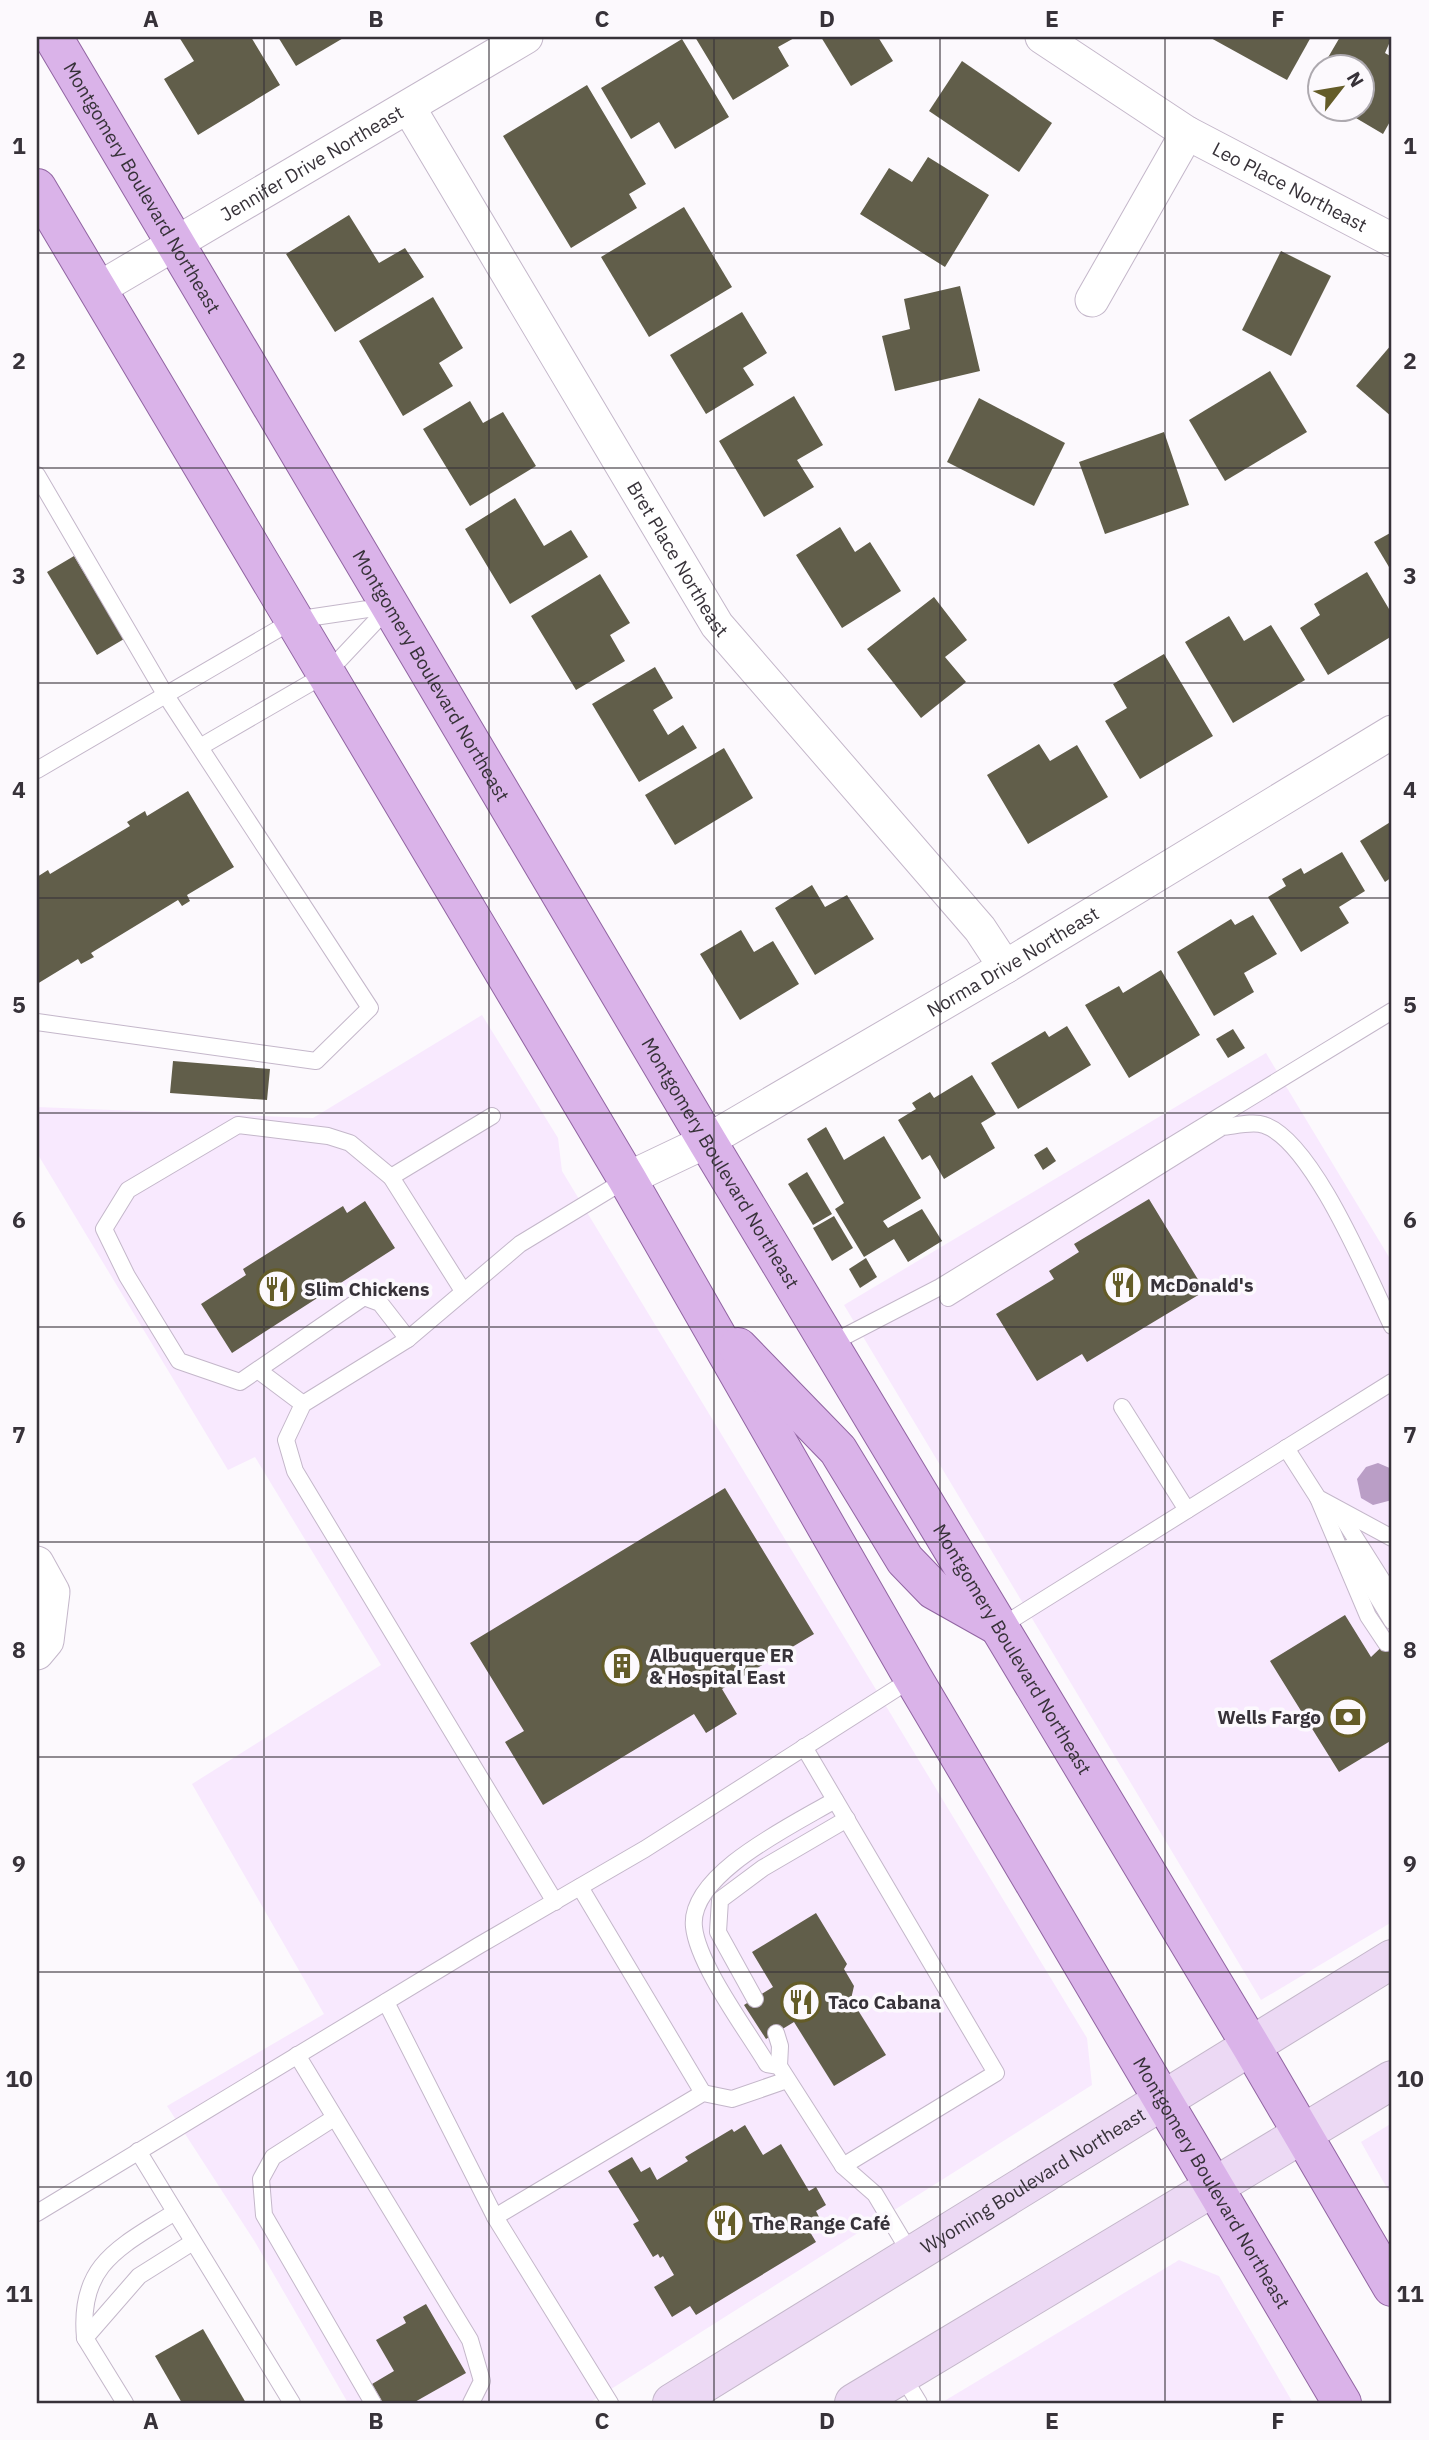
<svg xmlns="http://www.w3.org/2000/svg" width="1429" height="2440" viewBox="0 0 1429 2440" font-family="'IBM Plex Sans',sans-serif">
<rect width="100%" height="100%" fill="#fcf9fd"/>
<g fill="#f8e9fe">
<polygon points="482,1015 558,1138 562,1171 1087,2038 1092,2085 589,2403 348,2403 255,2242 167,2106 324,2014 192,1784 381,1665 255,1457 228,1470 37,1153 37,1107 313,1118"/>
<polygon points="1266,1053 1392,1262 1392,1922 1261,2000 844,1305"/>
<polygon points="1392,2123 1392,2197 1361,2142"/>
<polygon points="1179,2260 1219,2276 1293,2403 941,2403"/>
</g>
<polygon fill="#ba9ec6" points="1378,1463 1392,1469 1392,1500 1373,1505 1361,1498 1357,1479 1366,1467"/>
<g fill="#615e4a">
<polygon points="179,37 251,37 280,85 198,135 164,79 194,61"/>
<polygon points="278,37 345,37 296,66"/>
<polygon points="695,37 796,37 778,47 789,66 733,100"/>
<polygon points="821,37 878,37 893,61 851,86"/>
<polygon points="1209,37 1311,37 1287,80"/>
<polygon points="1340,37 1392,37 1385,53 1392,57 1392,118 1383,134 1339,108 1362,108 1362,66 1323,66"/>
<polygon points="682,39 729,117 675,149 659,122 631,139 601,88"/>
<polygon points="962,61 1052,123 1019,172 929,111"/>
<polygon points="1320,72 1320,98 1310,91"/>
<polygon points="587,85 646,184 629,194 637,208 571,248 503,136"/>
<polygon points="928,157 989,195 945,267 860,214 889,168 912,182"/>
<polygon points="684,207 732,287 649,337 601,257"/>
<polygon points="349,215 379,263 405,248 424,277 335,332 286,254"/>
<polygon points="1281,251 1331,276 1291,356 1242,330"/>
<polygon points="960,286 980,371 895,391 882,336 910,329 904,299"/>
<polygon points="433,297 463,348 439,363 453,386 403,416 359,341"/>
<polygon points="742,312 767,353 743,368 754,385 706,414 670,355"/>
<polygon points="1392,344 1392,417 1356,386"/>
<polygon points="1270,371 1307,432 1225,481 1189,420"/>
<polygon points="794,396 823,445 797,460 814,487 764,517 719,441"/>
<polygon points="979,398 1065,443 1034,506 947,462"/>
<polygon points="470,401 483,423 503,412 536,466 470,506 423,429"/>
<polygon points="1164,432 1189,505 1105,534 1079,462"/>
<polygon points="515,498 544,546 571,530 588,557 510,604 465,529"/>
<polygon points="840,527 855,552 870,542 901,591 842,628 796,555"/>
<polygon points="1392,532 1392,572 1374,542"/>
<polygon points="74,556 124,639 97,655 47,572"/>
<polygon points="1367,572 1392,614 1392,636 1328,675 1300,628 1320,615 1314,604"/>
<polygon points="600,574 630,623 610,635 625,661 576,690 531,616"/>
<polygon points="934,597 967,640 945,657 966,682 921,718 867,649"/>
<polygon points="1229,616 1244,641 1271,625 1305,680 1233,723 1185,642"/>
<polygon points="1164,654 1213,736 1140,779 1105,721 1127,708 1113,684"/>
<polygon points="655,667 673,698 653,710 668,735 683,725 697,748 639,782 592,704"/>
<polygon points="1039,744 1050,761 1077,745 1108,797 1028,844 987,775"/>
<polygon points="724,748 753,798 675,845 645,795"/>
<polygon points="188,791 234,867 187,895 190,901 182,906 178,900 91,953 94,957 81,964 78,959 37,984 37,877 48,870 50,874 130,826 127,822 145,811 147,816"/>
<polygon points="1392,821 1392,877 1385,882 1360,841"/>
<polygon points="1342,852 1365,891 1339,907 1349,923 1301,952 1268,897 1286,886 1282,879 1301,868 1304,874"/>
<polygon points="812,885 825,907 847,895 874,939 815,975 775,908"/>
<polygon points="1253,915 1277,954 1244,973 1254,992 1214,1016 1177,952 1231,919 1235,925"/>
<polygon points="741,930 754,952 773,941 799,984 740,1020 700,954"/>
<polygon points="1161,970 1200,1035 1129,1078 1085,1005 1119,986 1123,993"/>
<polygon points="1067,1026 1091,1065 1018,1109 991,1063 1045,1031 1049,1037"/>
<polygon points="1233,1029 1245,1048 1228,1058 1216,1039"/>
<polygon points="173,1061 270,1069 267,1100 170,1093"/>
<polygon points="972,1075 996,1114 981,1123 995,1148 944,1179 930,1155 922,1160 898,1120 916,1109 912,1103 930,1092 934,1098"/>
<polygon points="826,1127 844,1160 884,1136 921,1198 883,1221 888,1228 922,1209 942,1241 908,1262 894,1239 864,1257 835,1209 844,1203 807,1139"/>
<polygon points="1047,1147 1056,1161 1043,1170 1034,1155"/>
<polygon points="807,1172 832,1214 813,1225 788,1184"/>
<polygon points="1149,1199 1205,1291 1087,1362 1082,1354 1037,1381 996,1314 1054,1279 1049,1271 1079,1252 1074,1244"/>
<polygon points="365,1201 395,1248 232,1353 201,1304 246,1275 243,1269 343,1206 347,1213"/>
<polygon points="834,1216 853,1248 832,1261 813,1228"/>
<polygon points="866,1258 877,1277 860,1288 849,1269"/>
<polygon points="725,1488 814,1634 722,1689 737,1714 706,1733 694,1714 543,1805 505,1742 524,1731 470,1643"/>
<polygon points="1345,1615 1371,1657 1392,1637 1392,1684 1389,1687 1392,1693 1392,1740 1339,1772 1270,1661"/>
<polygon points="816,1913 847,1964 844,1969 854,1986 851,1999 886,2055 834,2086 794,2022 766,2039 744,2005 773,1987 752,1952"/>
<polygon points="745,2125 763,2155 781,2144 809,2191 816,2187 826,2205 816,2211 820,2219 807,2227 816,2242 696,2315 690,2306 672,2317 654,2287 674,2275 663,2256 660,2258 658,2254 653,2257 633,2224 639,2221 608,2171 632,2157 641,2172 650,2167 657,2180 688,2161 685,2157 732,2129 734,2132"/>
<polygon points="426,2304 466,2373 413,2403 383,2403 372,2384 394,2371 376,2340 406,2323 403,2317"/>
<polygon points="203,2329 246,2403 182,2403 155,2356"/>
</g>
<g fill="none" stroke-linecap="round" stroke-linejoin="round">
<g stroke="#c4b7ca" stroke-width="18">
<g id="lane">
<polyline points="37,475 165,694 370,1008 316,1061 37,1022"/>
<polyline points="200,747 326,674 390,606"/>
<polyline points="37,770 294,620 388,606"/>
<polyline points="391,1177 492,1116"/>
<path d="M948,1298L1222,1127C1234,1126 1253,1121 1264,1125C1313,1141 1369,1279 1392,1326"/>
<polyline points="408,1339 380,1303 364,1297 240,1382 179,1361 127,1276 104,1229 128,1190 238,1125 328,1136 350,1143 391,1177 463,1291"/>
<polyline points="830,1344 940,1287 1392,1011"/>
<polyline points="259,1371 303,1404"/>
<polyline points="1122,1407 1187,1510"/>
<polyline points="1286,1448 1318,1498 1392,1538"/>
<polyline points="1318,1498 1368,1616 1386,1643"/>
<polyline points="1337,1509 1392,1596"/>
<polyline points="1348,1548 1392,1621"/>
<polyline points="1000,1627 1392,1382"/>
<polyline points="580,1887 703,2093"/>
<polyline points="555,1902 295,1471 286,1440 303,1404 408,1339 520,1244 627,1179"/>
<polyline points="755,1999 718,1932 720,1900 763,1868 847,1819"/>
<polyline points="386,2002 495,2217 610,2403"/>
<polyline points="776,2033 780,2046 779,2066 843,2166 996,2073 804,1747"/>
<polyline points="297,2055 470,2340 482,2381 471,2403"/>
<path d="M779,2066L767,2064C746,2029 698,1965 694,1927C688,1874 795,1824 835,1800"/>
<polyline points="334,2118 273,2157 261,2179 264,2215 373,2403"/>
<polyline points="138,2151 292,2403"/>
<polyline points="843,2166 875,2194 912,2256"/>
<polyline points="37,2213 478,1946 645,1849 913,1678"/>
<polyline points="495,2217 703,2093 732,2099 787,2080"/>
<path d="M85,2338C78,2264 120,2247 175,2212"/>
<polyline points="902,2375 919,2403"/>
<polyline points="125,2403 85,2338 139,2276 193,2242"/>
</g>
</g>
<g stroke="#c4b7ca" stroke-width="35">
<g id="street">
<path id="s1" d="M1042,37L1187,133L1392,240"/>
<path id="s2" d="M409,108L717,625L980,929L1005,967"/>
<path id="s3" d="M98,289L526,37"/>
<polyline points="1092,300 1187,133"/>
<path id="s4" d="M627,1179L707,1141L1005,967L1392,732"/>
<polyline points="37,1563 53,1592 47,1641 37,1653"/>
</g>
</g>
<g stroke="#c4b7ca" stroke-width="40">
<g id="secondary">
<path id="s5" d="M672,2403L1392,1959"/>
<polyline points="854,2403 1392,2080"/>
</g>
</g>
<g stroke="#9165a2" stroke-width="40">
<g id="primary">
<path id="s6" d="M53,37L707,1141L1251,2046L1392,2287"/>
<path id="s7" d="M37,188L627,1179L913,1678L1342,2403"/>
<polyline points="738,1347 838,1450 905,1560 934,1590 998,1626"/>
</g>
</g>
<use href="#lane" stroke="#fff" stroke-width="16"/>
<use href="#street" stroke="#fff" stroke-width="33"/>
<use href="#secondary" stroke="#ecd9f4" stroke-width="38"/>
<use href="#primary" stroke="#dab3e9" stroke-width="38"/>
</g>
<path fill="none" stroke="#373239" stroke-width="2" stroke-opacity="0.55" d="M264,37V2403M489,37V2403M714,37V2403M940,37V2403M1165,37V2403M37,253H1392M37,468H1392M37,683H1392M37,898H1392M37,1113H1392M37,1327H1392M37,1542H1392M37,1757H1392M37,1972H1392M37,2187H1392"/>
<defs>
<g id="restaurant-ring" transform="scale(2.0125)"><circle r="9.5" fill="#fcf9fd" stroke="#645c28" stroke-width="1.5"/><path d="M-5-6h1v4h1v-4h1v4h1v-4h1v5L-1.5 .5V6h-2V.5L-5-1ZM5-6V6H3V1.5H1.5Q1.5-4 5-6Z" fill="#645c28"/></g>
<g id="building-ring" transform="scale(2.0125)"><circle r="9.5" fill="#fcf9fd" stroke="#645c28" stroke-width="1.5"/><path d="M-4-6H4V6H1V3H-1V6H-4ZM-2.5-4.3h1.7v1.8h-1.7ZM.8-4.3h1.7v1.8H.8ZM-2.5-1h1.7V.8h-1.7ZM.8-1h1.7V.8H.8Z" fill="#645c28"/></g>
<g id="bank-ring" transform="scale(2.0125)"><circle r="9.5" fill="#fcf9fd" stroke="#645c28" stroke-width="1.5"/><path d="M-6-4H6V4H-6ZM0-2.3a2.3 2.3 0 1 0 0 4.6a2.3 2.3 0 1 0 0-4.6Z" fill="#645c28"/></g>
</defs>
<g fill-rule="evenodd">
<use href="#restaurant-ring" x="1123" y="1285"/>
<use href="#restaurant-ring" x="277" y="1289"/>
<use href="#building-ring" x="622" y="1666"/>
<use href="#bank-ring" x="1348" y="1717"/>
<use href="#restaurant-ring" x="801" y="2002"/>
<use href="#restaurant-ring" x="725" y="2223"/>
</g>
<g text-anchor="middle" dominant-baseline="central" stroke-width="7" stroke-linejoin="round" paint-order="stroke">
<g font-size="19" fill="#373239" stroke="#fcf9fd">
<text stroke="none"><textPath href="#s3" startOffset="248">Jennifer Drive Northeast</textPath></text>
<text stroke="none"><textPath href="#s6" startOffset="175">Montgomery Boulevard Northeast</textPath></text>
<text stroke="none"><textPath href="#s1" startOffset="290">Leo Place Northeast</textPath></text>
<text stroke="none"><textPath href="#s2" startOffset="525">Bret Place Northeast</textPath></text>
<text stroke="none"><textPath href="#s6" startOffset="742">Montgomery Boulevard Northeast</textPath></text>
<text stroke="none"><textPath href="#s4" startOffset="443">Norma Drive Northeast</textPath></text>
<text stroke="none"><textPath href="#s6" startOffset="1309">Montgomery Boulevard Northeast</textPath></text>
<text stroke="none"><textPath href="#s6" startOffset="1876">Montgomery Boulevard Northeast</textPath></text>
<text stroke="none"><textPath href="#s5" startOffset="424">Wyoming Boulevard Northeast</textPath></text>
<text stroke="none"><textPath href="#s7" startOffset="2315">Montgomery Boulevard Northeast</textPath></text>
</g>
<g font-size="19" font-weight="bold" fill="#373239" stroke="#fcf9fd" text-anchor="start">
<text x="1150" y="1285">McDonald's</text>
<text x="304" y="1289">Slim Chickens</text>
<text x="649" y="1655">Albuquerque ER<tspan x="649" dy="22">&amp; Hospital East</tspan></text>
<text x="1321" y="1717" text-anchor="end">Wells Fargo</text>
<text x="828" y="2002">Taco Cabana</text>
<text x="752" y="2223">The Range Café</text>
</g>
</g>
<rect width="1429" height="2440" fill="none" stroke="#fcf9fd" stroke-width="77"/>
<g transform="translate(1341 88) rotate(59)"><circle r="33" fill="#fcf9fd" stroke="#ada9af" stroke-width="2"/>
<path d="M0-5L12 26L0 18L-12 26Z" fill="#645c28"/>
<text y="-10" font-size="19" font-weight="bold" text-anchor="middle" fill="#373239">N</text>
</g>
<rect x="38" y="38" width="1352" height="2364" fill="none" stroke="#373239" stroke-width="2.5"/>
<g font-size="23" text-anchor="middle" font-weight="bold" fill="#373239">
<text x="151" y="27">A</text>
<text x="376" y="27">B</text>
<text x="602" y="27">C</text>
<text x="827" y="27">D</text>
<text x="1052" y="27">E</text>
<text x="1278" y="27">F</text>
<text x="19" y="154">1</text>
<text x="1410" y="154">1</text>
<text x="19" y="369">2</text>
<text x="1410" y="369">2</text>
<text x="19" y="584">3</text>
<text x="1410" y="584">3</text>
<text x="19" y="798">4</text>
<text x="1410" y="798">4</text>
<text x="19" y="1013">5</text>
<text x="1410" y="1013">5</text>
<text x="19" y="1228">6</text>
<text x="1410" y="1228">6</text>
<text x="19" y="1443">7</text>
<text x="1410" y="1443">7</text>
<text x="19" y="1658">8</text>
<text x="1410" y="1658">8</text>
<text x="19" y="1872">9</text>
<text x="1410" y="1872">9</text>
<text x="19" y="2087">10</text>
<text x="1410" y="2087">10</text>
<text x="19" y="2302">11</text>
<text x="1410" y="2302">11</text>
<text x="151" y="2429">A</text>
<text x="376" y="2429">B</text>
<text x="602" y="2429">C</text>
<text x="827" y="2429">D</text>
<text x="1052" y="2429">E</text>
<text x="1278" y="2429">F</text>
</g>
</svg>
